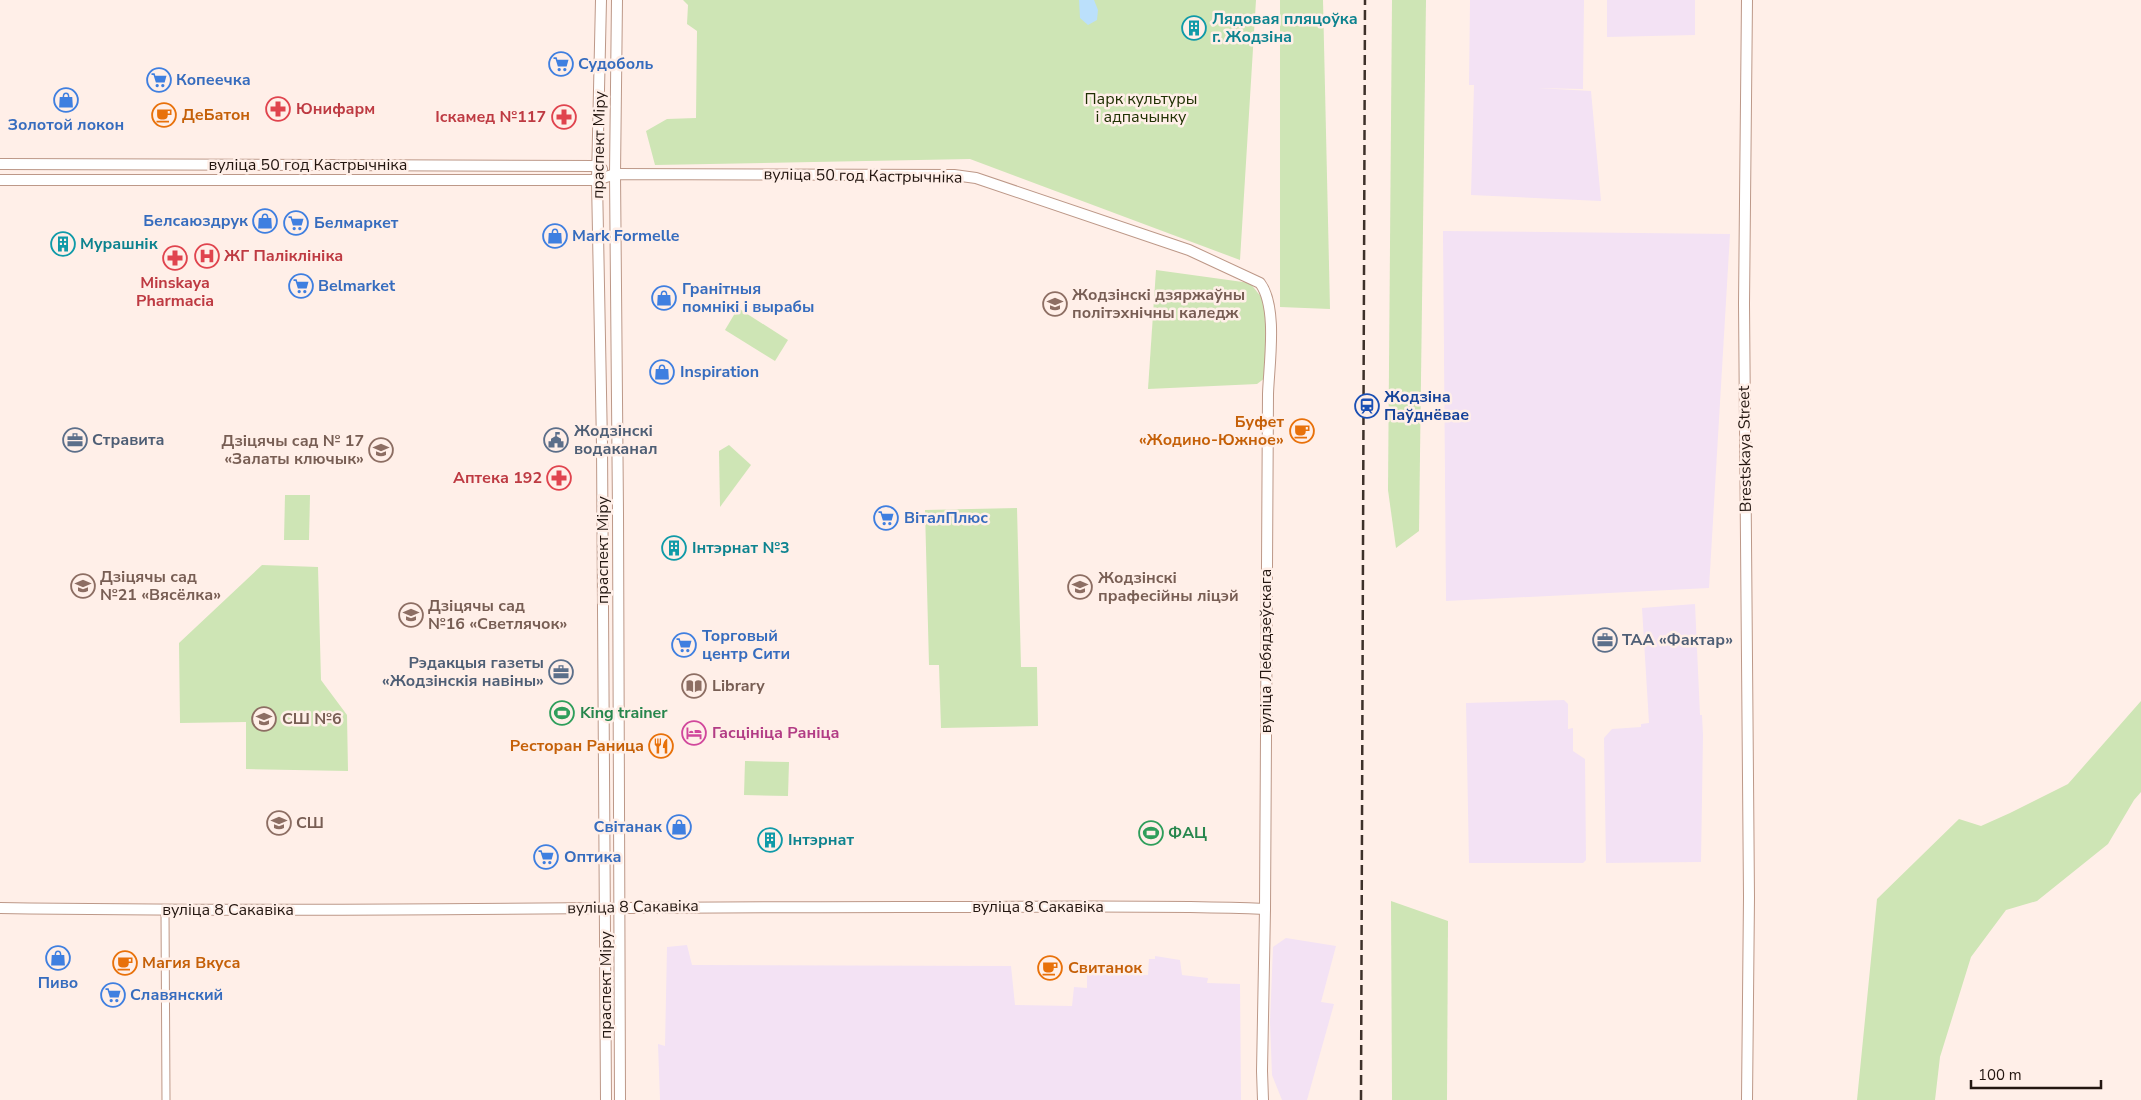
<svg xmlns="http://www.w3.org/2000/svg" width="2141" height="1100" viewBox="0 0 2141 1100" font-family="'Nunito Sans',sans-serif">
<rect width="100%" height="100%" fill="#ffefe8"/>
<g fill="#f3e2f4">
<polygon points="1470,0 1584,0 1583,89 1537,88 1591,91 1601,201 1471,195 1474,85 1469,85"/>
<polygon points="1607,0 1695,0 1695,35 1607,37"/>
<polygon points="1443,231 1730,234 1709,588 1446,601"/>
<polygon points="1695,604 1700,715 1702,715 1703,735 1701,862 1606,863 1604,738 1612,729 1641,727 1641,724 1649,723 1642,608"/>
<polygon points="1564,700 1568,704 1568,729 1573,728 1573,751 1585,759 1586,860 1583,863 1469,863 1466,703"/>
<polygon points="1286,938 1336,946 1321,1002 1334,1004 1307,1100 1282,1100 1272,1075 1270,1022 1273,947"/>
<polygon points="687,945 692,965 1011,966 1015,1005 1072,1006 1074,987 1087,988 1087,975 1148,975 1149,959 1155,959 1155,956 1180,960 1182,975 1208,978 1207,983 1240,984 1241,1100 660,1100 658,1044 665,1046 667,947"/>
</g>
<g fill="#cee5b5">
<polygon points="683,0 1256,0 1240,260 970,159 655,165 646,131 667,119 696,118 697,31 687,24 688,5"/>
<polygon points="1280,0 1323,0 1330,309 1280,307"/>
<polygon points="1392,0 1426,0 1419,531 1396,548 1388,490"/>
<polygon points="1156,270 1250,283 1266,303 1265,378 1257,384 1148,389"/>
<polygon points="738,308 788,340 775,361 725,330"/>
<polygon points="729,445 751,465 720,507 719,451"/>
<polygon points="285,495 310,495 309,540 284,540"/>
<polygon points="1017,508 1021,667 1037,667 1038,726 941,728 939,665 929,665 925,510"/>
<polygon points="262,565 318,567 321,680 347,715 348,771 246,769 246,722 180,723 179,643"/>
<polygon points="2141,701 2141,792 2134,800 2108,844 2037,901 2006,910 1971,957 1940,1057 1935,1100 1857,1100 1877,899 1959,819 1981,826 2010,813 2068,784"/>
<polygon points="745,761 789,762 788,796 744,795"/>
<polygon points="1391,901 1448,921 1447,1100 1392,1100"/>
</g>
<polygon fill="#bbe0fb" points="1079,0 1094,0 1098,10 1097,20 1088,25 1080,18"/>
<g fill="none" stroke-linecap="round" stroke-linejoin="round">
<g stroke="#bd9888" stroke-width="9">
<polyline id="minor" points="165,911 166,1100"/>
</g>
<g stroke="#bd9888" stroke-width="12">
<g id="secondary">
<polyline points="601,0 597,180 602,445 606,1100"/>
<polyline points="617,0 615,174 618,513 620,1100"/>
<polyline points="1747,0 1744,304 1749,897 1747,1100"/>
<polyline points="0,164 597,166 602,169"/>
<path d="M0,180H597L615,174L954,175L976,178L1189,250L1260,283C1278,307 1269,364 1268,394L1265,909L1262,1071L1263,1100"/>
<path d="M0,908C318,913 636,906 954,907C1057,907 1161,905 1265,909"/>
</g>
</g>
<use href="#minor" stroke="#fff" stroke-width="7"/>
<use href="#secondary" stroke="#fff" stroke-width="10"/>
<polyline stroke="#3e312a" stroke-width="2.5" stroke-dasharray="10 5" stroke-linecap="butt" points="1361,1100 1365,0"/>
</g>
<defs>
<g id="building-ring" transform="scale(1.25)"><circle r="9.5" fill="#ffefe8" stroke="#0f9aa8" stroke-width="1.5"/><path d="M-4-6H4V6H1V3H-1V6H-4ZM-2.5-4.3h1.7v1.8h-1.7ZM.8-4.3h1.7v1.8H.8ZM-2.5-1h1.7V.8h-1.7ZM.8-1h1.7V.8H.8Z" fill="#0f9aa8"/></g>
<g id="supermarket-ring" transform="scale(1.25)"><circle r="9.5" fill="#ffefe8" stroke="#3f7fe0" stroke-width="1.5"/><path d="M-6-5.5h2.5l.6 2H6L4.5 2H-2.5L-4.4-4H-6ZM-1.5 3.2a1.3 1.3 0 1 0 .1 0ZM3 3.2a1.3 1.3 0 1 0 .1 0Z" fill="#3f7fe0"/></g>
<g id="shop-ring" transform="scale(1.25)"><circle r="9.5" fill="#ffefe8" stroke="#3f7fe0" stroke-width="1.5"/><path d="M-5-2.5h2.3a2.7 3.5 0 0 1 5.4 0H5L5.5 6h-11ZM-1.5-2.5h3a1.5 2.3 0 0 0-3 0Z" fill="#3f7fe0"/></g>
<g id="pharmacy-ring" transform="scale(1.25)"><circle r="9.5" fill="#ffefe8" stroke="#e0444e" stroke-width="1.5"/><path d="M-2-6h4v4h4v4h-4v4h-4v-4h-4v-4h4Z" fill="#e0444e"/></g>
<g id="cafe-ring" transform="scale(1.25)"><circle r="9.5" fill="#ffefe8" stroke="#e8710a" stroke-width="1.5"/><path d="M-5.5-4.5H6V0H3Q3 3.5 0 3.5H-2.5Q-5.5 3.5-5.5 0ZM3-3.2v2h1.7v-2ZM-6 4.5H4V6H-6Z" fill="#e8710a"/></g>
<g id="hospital-ring" transform="scale(1.25)"><circle r="9.5" fill="#ffefe8" stroke="#e0444e" stroke-width="1.5"/><path d="M-5-5h3v3.5h4V-5h3V5h-3V1.5h-4V5h-3Z" fill="#e0444e"/></g>
<g id="university-ring" transform="scale(1.25)"><circle r="9.5" fill="#ffefe8" stroke="#8d6e63" stroke-width="1.5"/><path d="M0-5L7-2L0 1L-7-2ZM-4 1L0 2.5L4 1V4Q0 6-4 4Z" fill="#8d6e63"/></g>
<g id="station-ring" transform="scale(1.25)"><circle r="9.5" fill="#ffefe8" stroke="#1a4fb4" stroke-width="1.5"/><path d="M-3-6H3Q5-6 5-4V2Q5 4 3 4L4.5 6H3L1.5 4h-3L-3 6H-4.5L-3 4Q-5 4-5 2V-4Q-5-6-3-6ZM-3.5-4v3h7v-3ZM-3.5 1v1.5H-2V1ZM2 1v1.5H3.5V1Z" fill="#1a4fb4"/></g>
<g id="office-ring" transform="scale(1.25)"><circle r="9.5" fill="#ffefe8" stroke="#5c6f8a" stroke-width="1.5"/><path d="M-6-3h4V-5.5h4V-3h4V5H-6ZM-1-4.5V-3h2v-1.5ZM-6 0V1H6V0Z" fill="#5c6f8a"/></g>
<g id="civic-ring" transform="scale(1.25)"><circle r="9.5" fill="#ffefe8" stroke="#5c6f8a" stroke-width="1.5"/><path d="M-.6-6.5H3V-4.5H.6V-3L4-1V1h2V6H-6V1h2V-1L-.6-3ZM-1.2 2.5V6h2.4V2.5Z" fill="#5c6f8a"/></g>
<g id="school-ring" transform="scale(1.25)"><circle r="9.5" fill="#ffefe8" stroke="#8d6e63" stroke-width="1.5"/><path d="M0-5L7-2L0 1L-7-2ZM-4 1L0 2.5L4 1V4Q0 6-4 4Z" fill="#8d6e63"/></g>
<g id="library-ring" transform="scale(1.25)"><circle r="9.5" fill="#ffefe8" stroke="#8d6e63" stroke-width="1.5"/><path d="M-6-4Q-3-5.5-.7-3.5V5Q-3 3-6 4ZM6-4Q3-5.5 .7-3.5V5Q3 3 6 4Z" fill="#8d6e63"/></g>
<g id="stadium-ring" transform="scale(1.25)"><circle r="9.5" fill="#ffefe8" stroke="#2e9e5b" stroke-width="1.5"/><path d="M0-5a6.5 5 0 1 0 0 10a6.5 5 0 1 0 0-10ZM-3.5-1.8h7v3.6h-7Z" fill="#2e9e5b"/></g>
<g id="hotel-ring" transform="scale(1.25)"><circle r="9.5" fill="#ffefe8" stroke="#d1479c" stroke-width="1.5"/><path d="M-6-4.5h1.5V1H6V5H4.5V3h-9V5H-6ZM-4 0a1.8 1.8 0 1 1 3.6 0ZM.5 0V-2.5h3Q6-2.5 6 0Z" fill="#d1479c"/></g>
<g id="restaurant-ring" transform="scale(1.25)"><circle r="9.5" fill="#ffefe8" stroke="#e8710a" stroke-width="1.5"/><path d="M-5-6h1v4h1v-4h1v4h1v-4h1v5L-1.5 .5V6h-2V.5L-5-1ZM5-6V6H3V1.5H1.5Q1.5-4 5-6Z" fill="#e8710a"/></g>
</defs>
<g fill-rule="evenodd">
<use href="#building-ring" x="1194" y="28"/>
<use href="#supermarket-ring" x="561" y="64"/>
<use href="#supermarket-ring" x="159" y="80"/>
<use href="#shop-ring" x="66" y="100"/>
<use href="#pharmacy-ring" x="278" y="109"/>
<use href="#cafe-ring" x="164" y="115"/>
<use href="#pharmacy-ring" x="564" y="117"/>
<use href="#shop-ring" x="265" y="221"/>
<use href="#supermarket-ring" x="296" y="223"/>
<use href="#shop-ring" x="555" y="236"/>
<use href="#building-ring" x="63" y="244"/>
<use href="#hospital-ring" x="207" y="256"/>
<use href="#pharmacy-ring" x="175" y="258"/>
<use href="#supermarket-ring" x="301" y="286"/>
<use href="#shop-ring" x="664" y="298"/>
<use href="#university-ring" x="1055" y="304"/>
<use href="#shop-ring" x="662" y="372"/>
<use href="#station-ring" x="1367" y="406"/>
<use href="#cafe-ring" x="1302" y="431"/>
<use href="#office-ring" x="75" y="440"/>
<use href="#civic-ring" x="556" y="440"/>
<use href="#school-ring" x="381" y="450"/>
<use href="#pharmacy-ring" x="559" y="478"/>
<use href="#supermarket-ring" x="886" y="518"/>
<use href="#building-ring" x="674" y="548"/>
<use href="#school-ring" x="83" y="586"/>
<use href="#university-ring" x="1080" y="587"/>
<use href="#school-ring" x="411" y="615"/>
<use href="#office-ring" x="1605" y="640"/>
<use href="#supermarket-ring" x="684" y="645"/>
<use href="#office-ring" x="561" y="672"/>
<use href="#library-ring" x="694" y="686"/>
<use href="#stadium-ring" x="562" y="713"/>
<use href="#school-ring" x="264" y="719"/>
<use href="#hotel-ring" x="694" y="733"/>
<use href="#restaurant-ring" x="661" y="746"/>
<use href="#school-ring" x="279" y="823"/>
<use href="#shop-ring" x="679" y="827"/>
<use href="#stadium-ring" x="1151" y="833"/>
<use href="#building-ring" x="770" y="840"/>
<use href="#supermarket-ring" x="546" y="857"/>
<use href="#shop-ring" x="58" y="958"/>
<use href="#cafe-ring" x="125" y="963"/>
<use href="#cafe-ring" x="1050" y="968"/>
<use href="#supermarket-ring" x="113" y="995"/>
</g>
<g text-anchor="middle" dominant-baseline="central" stroke-width="5" stroke-linejoin="round" paint-order="stroke">
<g font-size="16" font-weight="bold" fill="#0d838f" stroke="#ffefe8" text-anchor="start">
<text x="1212" y="19">Лядовая пляцоўка<tspan x="1212" dy="18">г. Жодзіна</tspan></text>
<text x="80" y="244">Мурашнік</text>
<text x="692" y="548">Інтэрнат №3</text>
<text x="788" y="840">Інтэрнат</text>
</g>
<g font-size="16" font-weight="bold" fill="#366cbe" stroke="#ffefe8" text-anchor="start">
<text x="578" y="64">Судоболь</text>
<text x="176" y="80">Копеечка</text>
<text x="66" y="125" text-anchor="middle">Золотой локон</text>
<text x="248" y="221" text-anchor="end">Белсаюздрук</text>
<text x="314" y="223">Белмаркет</text>
<text x="572" y="236">Mark Formelle</text>
<text x="318" y="286">Belmarket</text>
<text x="682" y="289">Гранітныя<tspan x="682" dy="18">помнікі і вырабы</tspan></text>
<text x="680" y="372">Inspiration</text>
<text x="904" y="518">ВіталПлюс</text>
<text x="702" y="636">Торговый<tspan x="702" dy="18">центр Сити</tspan></text>
<text x="662" y="827" text-anchor="end">Світанак</text>
<text x="564" y="857">Оптика</text>
<text x="58" y="983" text-anchor="middle">Пиво</text>
<text x="130" y="995">Славянский</text>
</g>
<g font-size="16" fill="#203103" stroke="#ffefe8">
<text x="1141" y="99">Парк культуры<tspan x="1141" dy="18">і адпачынку</tspan></text>
</g>
<g font-size="16" font-weight="bold" fill="#be3a42" stroke="#ffefe8" text-anchor="start">
<text x="296" y="109">Юнифарм</text>
<text x="546" y="117" text-anchor="end">Іскамед №117</text>
<text x="224" y="256">ЖГ Паліклініка</text>
<text x="175" y="283" text-anchor="middle">Minskaya<tspan x="175" dy="18">Pharmacia</tspan></text>
<text x="542" y="478" text-anchor="end">Аптека 192</text>
</g>
<g font-size="16" font-weight="bold" fill="#c56008" stroke="#ffefe8" text-anchor="start">
<text x="182" y="115">ДеБатон</text>
<text x="1284" y="422" text-anchor="end">Буфет<tspan x="1284" dy="18">«Жодино-Южное»</tspan></text>
<text x="644" y="746" text-anchor="end">Ресторан Раница</text>
<text x="142" y="963">Магия Вкуса</text>
<text x="1068" y="968">Свитанок</text>
</g>
<g font-size="16" fill="#231610" stroke="#ffefe8">
<text transform="translate(599 145) rotate(-89)">праспект Міру</text>
<text x="308" y="165">вуліца 50 год Кастрычніка</text>
<text transform="translate(863 176) rotate(1)">вуліца 50 год Кастрычніка</text>
<text transform="translate(1745 449) rotate(-91)">Brestskaya Street</text>
<text transform="translate(603 550) rotate(-90)">праспект Міру</text>
<text transform="translate(1266 651) rotate(-90)">вуліца Лебядзеўскага</text>
<text transform="translate(633 907) rotate(-1)">вуліца 8 Сакавіка</text>
<text x="1038" y="907">вуліца 8 Сакавіка</text>
<text x="228" y="910">вуліца 8 Сакавіка</text>
<text transform="translate(606 985) rotate(-90)">праспект Міру</text>
</g>
<g font-size="16" font-weight="bold" fill="#785e54" stroke="#ffefe8" text-anchor="start">
<text x="1072" y="295">Жодзінскі дзяржаўны<tspan x="1072" dy="18">політэхнічны каледж</tspan></text>
<text x="364" y="441" text-anchor="end">Дзіцячы сад № 17<tspan x="364" dy="18">«Залаты ключык»</tspan></text>
<text x="100" y="577">Дзіцячы сад<tspan x="100" dy="18">№21 «Вясёлка»</tspan></text>
<text x="1098" y="578">Жодзінскі<tspan x="1098" dy="18">прафесійны ліцэй</tspan></text>
<text x="428" y="606">Дзіцячы сад<tspan x="428" dy="18">№16 «Светлячок»</tspan></text>
<text x="712" y="686">Library</text>
<text x="282" y="719">СШ №6</text>
<text x="296" y="823">СШ</text>
</g>
<g font-size="16" font-weight="bold" fill="#164399" stroke="#ffefe8" text-anchor="start">
<text x="1384" y="397">Жодзіна<tspan x="1384" dy="18">Паўднёвае</tspan></text>
</g>
<g font-size="16" font-weight="bold" fill="#4e5e75" stroke="#ffefe8" text-anchor="start">
<text x="574" y="431">Жодзінскі<tspan x="574" dy="18">водаканал</tspan></text>
<text x="92" y="440">Стравита</text>
<text x="1622" y="640">ТАА «Фактар»</text>
<text x="544" y="663" text-anchor="end">Рэдакцыя газеты<tspan x="544" dy="18">«Жодзінскія навіны»</tspan></text>
</g>
<g font-size="16" font-weight="bold" fill="#27864d" stroke="#ffefe8" text-anchor="start">
<text x="580" y="713">King trainer</text>
<text x="1168" y="833">ФАЦ</text>
</g>
<g font-size="16" font-weight="bold" fill="#b23c85" stroke="#ffefe8" text-anchor="start">
<text x="712" y="733">Гасцініца Раніца</text>
</g>
</g>
<path d="M1971 1080v8h130v-8" fill="none" stroke="#231610" stroke-width="2.5"/>
<text x="1978" y="1080" font-size="15" fill="#231610" stroke="#ffefe8" stroke-width="4" paint-order="stroke">100 m</text>
</svg>
